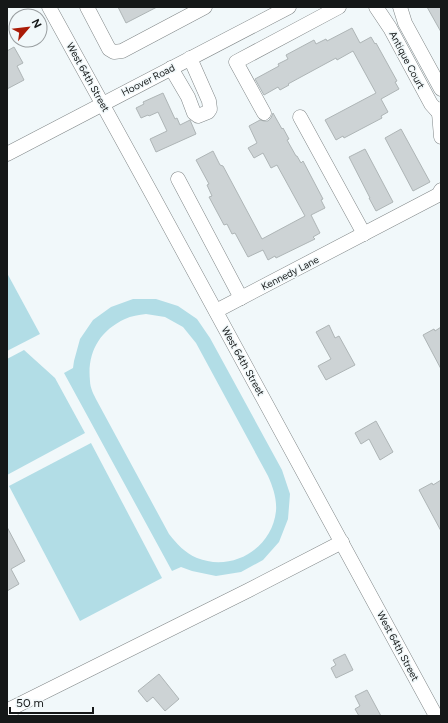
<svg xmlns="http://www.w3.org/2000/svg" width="448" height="723" viewBox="0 0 448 723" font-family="Figtree,sans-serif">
<rect width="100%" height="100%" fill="#f1f8fa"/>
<g fill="#b2dde6" fill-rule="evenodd">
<polygon points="7,273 40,334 7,351"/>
<path d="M133,299H156L178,306L197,319L210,338L282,470L290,494L288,519L279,542L263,560L241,572L216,576L192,571L181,567L172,571L64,373L73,368L74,361L80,339L93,320L111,307ZM146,314L165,317L183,327L196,343L268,476C273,487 277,499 276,511C272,549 232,572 197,558C185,553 177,544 169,534L97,401C94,395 90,388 90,381C87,353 99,331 125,319C131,316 139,315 146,314Z"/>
<polygon points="24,350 55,378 85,433 7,475 7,359"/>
<polygon points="91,443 162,578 80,621 9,486"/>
</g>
<g fill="#cdd3d5" stroke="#aeb5b6">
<polygon points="118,7 157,7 126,23"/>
<polygon points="427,7 441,7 441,32"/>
<polygon points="352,28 360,43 371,37 375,44 376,43 397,81 395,82 399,89 381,99 388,112 381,116 382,118 344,138 343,136 336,140 325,120 376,93 353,51 337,60 336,58 288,84 289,85 280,90 278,87 264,95 255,79 279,66 278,64 288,59 286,55 314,40 316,44 326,39 327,41"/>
<polygon points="14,47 23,63 17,66 24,80 7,89 7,51"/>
<polygon points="163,93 175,119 177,118 180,125 190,120 196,134 156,152 150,139 167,131 158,112 149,116 148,115 141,118 136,108 144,104 143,102"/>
<polygon points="273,113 282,129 283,128 289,139 287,140 296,156 297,156 301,163 303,161 323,199 321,200 325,208 311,215 320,233 313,237 315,239 276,258 275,256 268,260 263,250 248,257 235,233 232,234 227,224 224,225 209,197 212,196 207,185 209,184 196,160 213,151 220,165 223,166 262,239 305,216 277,165 271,168 263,153 254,158 248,148 257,143 249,126 260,120 264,121 268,121 271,118"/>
<polygon points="401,129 430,182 413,191 385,138"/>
<polygon points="365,149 393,202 376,211 369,198 370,198 349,157"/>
<polygon points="329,325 335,338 339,336 355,365 326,380 318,366 331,359 316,332"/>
<polygon points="441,327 441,369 423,335 434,329 435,331"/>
<polygon points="376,421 393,452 380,460 369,439 361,444 355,433"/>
<polygon points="441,480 441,531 419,490 432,483 433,485"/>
<polygon points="7,527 25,561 11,569 19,584 7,591"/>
<polygon points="345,654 353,670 336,678 331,668 336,665 333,660"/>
<polygon points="159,674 179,699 165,711 153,697 147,702 138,691"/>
<polygon points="367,690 381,716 359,716 355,709 360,706 355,696"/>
</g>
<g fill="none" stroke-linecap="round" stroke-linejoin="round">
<g stroke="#818788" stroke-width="15">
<g id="minor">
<polyline points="49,7 153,196 436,716"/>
<polyline points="87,7 109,49 114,52 122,51 205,7"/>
<polyline points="376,7 390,28 431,104 439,113"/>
<polyline points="400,7 405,23 441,89"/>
<polyline points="171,68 188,97 194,113 198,116 208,112 210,109 209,101 190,58"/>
<polyline points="441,109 439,113 441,137"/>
<polyline points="264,113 236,62 339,7"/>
<polyline points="300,117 364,234"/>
<polyline points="7,154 289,7"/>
<polyline points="178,179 241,298"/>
<polyline points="216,311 438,195 441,190"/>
<polyline points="11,716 8,710 249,590 342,542"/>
</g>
</g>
<use href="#minor" stroke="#fff" stroke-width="14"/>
</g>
<g text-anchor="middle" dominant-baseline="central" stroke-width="3" stroke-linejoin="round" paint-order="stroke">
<g font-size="10" fill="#151818" stroke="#f1f8fa">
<text transform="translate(407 60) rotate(62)">Antique Court</text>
<text transform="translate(88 77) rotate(61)">West 64th Street</text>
<text transform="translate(148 80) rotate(-27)">Hoover Road</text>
<text transform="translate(290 273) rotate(-27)">Kennedy Lane</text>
<text transform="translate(243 361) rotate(61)">West 64th Street</text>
<text transform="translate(398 646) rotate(62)">West 64th Street</text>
</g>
</g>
<rect width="448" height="723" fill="none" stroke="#151818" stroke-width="16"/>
<g transform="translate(28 28) rotate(62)"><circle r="19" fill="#f1f8fa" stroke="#999ea0"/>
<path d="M0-3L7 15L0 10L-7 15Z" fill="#aa1b07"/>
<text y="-6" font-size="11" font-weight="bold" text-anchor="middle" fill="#151818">N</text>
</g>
<path d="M10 707v6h83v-6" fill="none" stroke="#151818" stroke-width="2"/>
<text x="16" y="707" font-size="12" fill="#151818" stroke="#f1f8fa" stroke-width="3" paint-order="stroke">50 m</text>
</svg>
